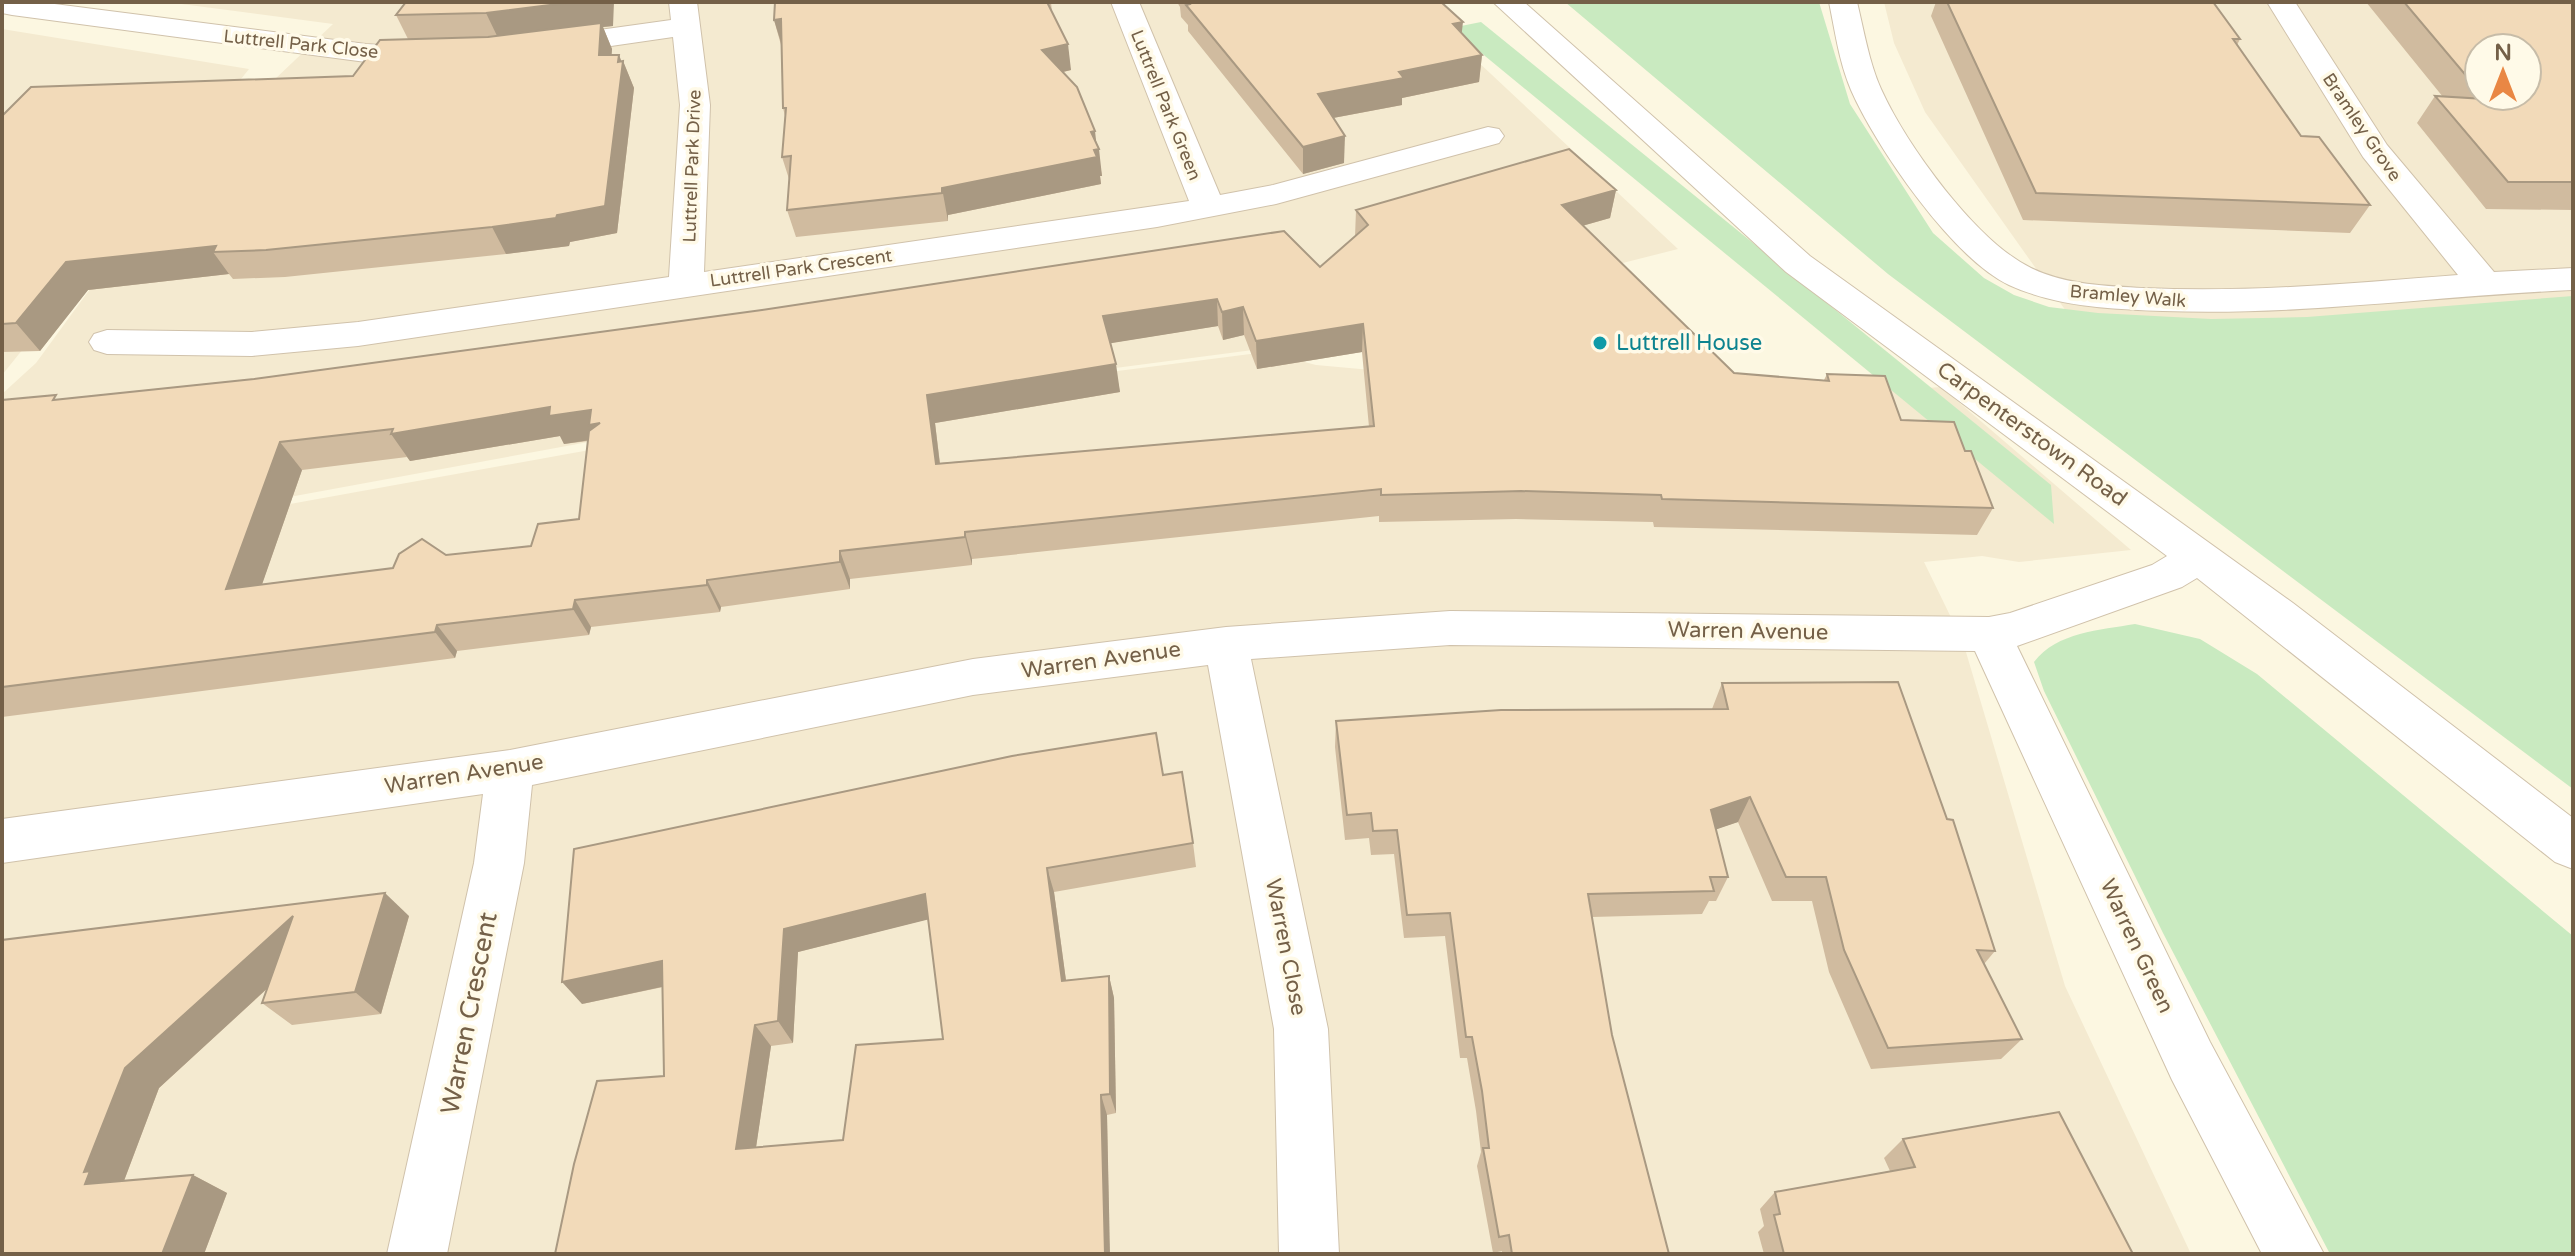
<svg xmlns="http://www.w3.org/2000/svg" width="2575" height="1256" viewBox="0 0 2575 1256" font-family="'Varela Round',sans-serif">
<rect width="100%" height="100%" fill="#fcf7e1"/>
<g fill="#f4ead0" fill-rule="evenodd">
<polygon points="166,2 1414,2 1678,249 1307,343 681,425 2,550 2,394 36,363 171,178 333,24"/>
<path d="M1884,2H2573V728L2100,359L1925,112L1894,43ZM2479,48H2527V96H2479Z"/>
<polygon points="2,29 249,69 2,375"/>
<polygon points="1266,352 1316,365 1727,402 1941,387 2131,550 2019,562 1982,556 1924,562 1963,642 2065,986 2191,1254 2,1254 2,556 750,421 751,418"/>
</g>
<g fill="#c9eac0">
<polygon points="1565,2 1819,2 1850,104 1933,233 1984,278 2014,295 2049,307 2098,313 2211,319 2307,317 2573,296 2573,789 1888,274"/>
<polygon points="1481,22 2051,485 2054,524 1451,28"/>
<path d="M2135,624L2200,639L2257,674L2573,936V1254H2330L2163,933L2044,691L2034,662C2057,632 2100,630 2135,624Z"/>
</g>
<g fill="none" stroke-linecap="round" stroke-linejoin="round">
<g stroke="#d0c2ab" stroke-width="2">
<g id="minor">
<polygon points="2,2 39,2 366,44 439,49 444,55 439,61 366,62 12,15 2,13"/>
<polygon points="669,2 697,2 710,105 704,272 1189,201 1111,2 1139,2 1220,195 1273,185 1488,127 1499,129 1504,136 1499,143 1276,204 1157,227 358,346 252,356 107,354 94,350 89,342 94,334 107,330 252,332 358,322 669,277 680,105 673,37 549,55 539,52 534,46 539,40 549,37 671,20"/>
<polygon points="1493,2 1524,2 1810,256 2293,603 2573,818 2573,869 2555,862 2197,578 2182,587 2017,646 2210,1042 2324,1254 2262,1254 2172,1080 1975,651 1450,645 1251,659 1328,1029 1339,1254 1279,1254 1274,1029 1208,665 973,695 532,785 524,863 447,1254 387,1254 474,863 483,794 2,863 2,819 510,750 973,659 1226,627 1450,611 1989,617 2010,613 2152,565 2167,556 1786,272"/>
<path d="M1829,2H1857C1864,31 1869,62 1881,89C1907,146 1976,241 2031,268C2066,285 2106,286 2144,288C2249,293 2354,283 2458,275L2363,157L2267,2H2295L2387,145L2494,272L2573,268V290C2436,296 2300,316 2163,311C2111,309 2057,307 2009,285C1952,258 1876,147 1851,90C1839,62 1835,31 1829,2Z"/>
</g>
</g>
<use href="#minor" fill="#fff" fill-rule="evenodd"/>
</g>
<g fill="#d0bb9f" fill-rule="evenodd">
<polygon points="406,2 613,26 603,27 612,49 611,55 621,61 623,61 634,88 617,233 570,242 569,246 506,254 285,277 233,279 229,274 88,290 40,351 2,352 2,116 353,76 408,39 396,15"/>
<polygon points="775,2 1051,2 1052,13 1071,70 1063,72 1096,143 1102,176 1100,176 1101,184 948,215 948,221 796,237 787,210 789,179 782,157 785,116 783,108 781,45 774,20"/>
<polygon points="1177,2 1441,2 1462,33 1482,55 1479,82 1402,98 1402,105 1333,118 1344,163 1303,174 1188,31 1188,25 1181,17 1180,7"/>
<polygon points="1936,2 2213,2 2240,39 2237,45 2301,136 2370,205 2350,233 2023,220 1931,16"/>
<path d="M2366,2H2573V210L2486,209L2417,123L2435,96L2443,97ZM2479,48L2527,96H2479Z"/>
<path d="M1616,190L1610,218L1582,226L1734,373L1824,380L1827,374L1901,420L1965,451L1993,508L1977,535L1654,527L1653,522L1516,519L1379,522V516L972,559V565L850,579V589L721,607L720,612L591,627L589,635L457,651L455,658L2,717V400L60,399L1320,267L1355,237L1356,210ZM1218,326L1223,340L1244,335L1257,369L1362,352L1369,427L940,463L935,423L1120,392L1110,343ZM560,436L564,444L588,441L579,519L531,546L446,555L393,568L262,584L302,470L407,457L410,461Z"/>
<polygon points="1722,683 1947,819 1995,951 1984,964 2022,1039 2001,1059 1871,1069 1829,972 1812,901 1772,901 1738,822 1716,829 1728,877 1716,901 1709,901 1702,914 1592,917 1612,1035 1669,1254 1502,1254 1502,1251 1493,1253 1477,1166 1481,1152 1476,1111 1467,1058 1460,1058 1445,936 1404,938 1394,854 1371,855 1369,838 1345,840 1335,747 1336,721 1712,709"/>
<path d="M1163,775L1193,843L1196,867L1054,892L1066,980L1109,976L1114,998L1116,1113L1107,1115L1109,1226L555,1254L664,1076L663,987L582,1004ZM928,919L943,1039L843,1140L756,1147L771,1046L793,1043L798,952Z"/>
<polygon points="409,916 381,1014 292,1025 262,1003 268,988 159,1088 124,1181 193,1175 227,1193 204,1254 2,1254 2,940"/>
<polygon points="1903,1139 2133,1254 1764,1254 1758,1232 1764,1226 1760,1209 1775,1192 1890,1171 1884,1158"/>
</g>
<g fill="#a99982">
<polygon points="574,2 614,2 613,26 603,27 612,49 610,81 499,40 486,13"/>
<polygon points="781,19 782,46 774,20"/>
<polygon points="1463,22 1460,48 1453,24"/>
<polygon points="1068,44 1071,70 1046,76 1042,50"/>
<polygon points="619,55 623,65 623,61 634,88 617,233 570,242 569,246 506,254 492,227 618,62"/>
<polygon points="1482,55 1479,82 1402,98 1402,105 1317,121 1318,94 1399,72"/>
<polygon points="1095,131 1097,149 1099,149 1102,176 1100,176 1101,184 948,215 948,221 942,188"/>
<polygon points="1345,136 1344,163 1303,174 1303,147"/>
<polygon points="1616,190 1610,218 1557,233 1562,205"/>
<polygon points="216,246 213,252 229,274 88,290 40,351 16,323 66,262"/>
<polygon points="1217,299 1218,326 1106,344 1103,316"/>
<polygon points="1243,307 1244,335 1223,340 1222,312"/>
<polygon points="1363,324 1362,352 1257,369 1256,341"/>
<polygon points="1116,364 1120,392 935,423 943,491 936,464 927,395"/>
<polygon points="550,407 591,410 598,424 597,439 564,444 560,436 410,461 391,434"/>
<polygon points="280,442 302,470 251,616 226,589"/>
<polygon points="965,532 972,559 972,565 965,537"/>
<polygon points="840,551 850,579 850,589 840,562"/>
<polygon points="707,580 721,607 720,612 707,585"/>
<polygon points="575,600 591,627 589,635 573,609"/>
<polygon points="437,625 457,651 455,658 435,632"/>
<polygon points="1750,797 1738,822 1700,835 1711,810"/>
<polygon points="1047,868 1054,892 1069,1003 1062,981"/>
<polygon points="385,893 409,916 381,1014 355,992"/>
<polygon points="925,894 934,918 798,952 793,1043 778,1021 784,929"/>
<polygon points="293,916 321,939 159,1088 122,1186 85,1184 84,1172 125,1068"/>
<polygon points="662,961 680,983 582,1004 562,982"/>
<polygon points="1109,976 1114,998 1116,1113 1110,1094"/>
<polygon points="755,1025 771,1046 753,1168 736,1149"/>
<polygon points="1101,1095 1107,1115 1110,1254 1105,1254"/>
<polygon points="193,1175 227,1193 204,1254 162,1254"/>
</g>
<g fill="#f2dab9" stroke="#a99982" stroke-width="2" fill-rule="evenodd">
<polygon points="406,2 574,2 486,13 396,15"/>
<polygon points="775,2 1047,2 1068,44 1042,50 1077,87 1095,131 1091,132 1099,149 1094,150 1097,157 942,188 942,193 787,210 791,156 782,157 786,108 783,108 781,19 774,20"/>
<polygon points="1189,2 1441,2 1463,22 1453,24 1482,55 1399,72 1404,78 1318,94 1345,136 1303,147 1186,5 1190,4"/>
<polygon points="1947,2 2213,2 2240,39 2233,39 2301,136 2319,137 2370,205 2036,193"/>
<polygon points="2404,2 2573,2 2573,182 2508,182 2435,96 2486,99 2483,96 2527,96 2527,48 2479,48 2479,91"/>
<polygon points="601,23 599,55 619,55 618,62 623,61 605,206 557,215 556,218 492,227 266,250 213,252 216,246 66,262 16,323 2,324 2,116 31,87 353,76 380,40 488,37"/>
<path d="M1569,149L1616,190L1562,205L1734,373L1829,381L1827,374L1885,376L1901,420L1954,422L1965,451H1971L1993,508L1662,499L1661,495L1521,491L1381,495V489L965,532V537L840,551V562L707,580V585L575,600L573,609L437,625L435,632L2,687V400L56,395L53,400L254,379L762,310L1284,231L1320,267L1368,225L1356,210ZM1217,299L1222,312L1243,307L1256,341L1363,324L1374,426L936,464L927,395L1116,364L1103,316ZM550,407L549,416L591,410L589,425L600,423L589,431L579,519L538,524L531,546L446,555L422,539L399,554L393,568L226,589L280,442L393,429L391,434Z"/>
<polygon points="1898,682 1947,819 1953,820 1995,951 1977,950 2022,1039 1888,1048 1844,950 1826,877 1786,877 1750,797 1711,810 1728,877 1710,877 1714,891 1588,894 1612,1035 1669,1254 1512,1254 1509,1235 1499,1237 1483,1148 1489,1148 1482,1091 1472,1037 1466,1037 1450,913 1407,915 1397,830 1373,831 1371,813 1347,815 1336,721 1501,710 1728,709 1722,683"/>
<path d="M1156,733L1163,775L1182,772L1193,843L1047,868L1062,981L1109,976L1110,1094L1101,1095L1105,1254H555L574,1164L597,1081L664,1076L662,961L562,982L574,849L1012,756ZM925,894L943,1039L856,1045L843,1140L736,1149L755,1025L778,1021L784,929Z"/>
<polygon points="385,893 355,992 262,1003 293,916 125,1068 84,1172 90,1171 85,1184 193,1175 162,1254 2,1254 2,940"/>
<polygon points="2059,1112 2133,1254 1784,1254 1774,1215 1780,1214 1775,1192 1915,1167 1903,1139"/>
</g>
<circle fill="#0f9aa8" stroke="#fffae8" stroke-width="3" cx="1600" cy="343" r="8"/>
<g text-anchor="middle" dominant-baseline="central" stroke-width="7" stroke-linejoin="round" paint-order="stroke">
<g font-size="18" fill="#746048" stroke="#fffae8">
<text transform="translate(301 44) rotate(6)">Luttrell Park Close</text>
<text transform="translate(1166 105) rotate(68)">Luttrell Park Green</text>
<text transform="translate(2362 127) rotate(56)">Bramley Grove</text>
<text transform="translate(692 166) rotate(-88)">Luttrell Park Drive</text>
<text transform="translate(801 268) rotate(-8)">Luttrell Park Crescent</text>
<text transform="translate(2128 296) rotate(5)">Bramley Walk</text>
</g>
<g font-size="22" fill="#0d838f" stroke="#fffae8" text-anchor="start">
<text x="1616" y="343">Luttrell House</text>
</g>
<g font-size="22" fill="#746048" stroke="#fffae8">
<text transform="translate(2032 434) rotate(36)">Carpenterstown Road</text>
<text transform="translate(1748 631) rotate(1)">Warren Avenue</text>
<text transform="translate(1101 660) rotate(-8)">Warren Avenue</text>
<text transform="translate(464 774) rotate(-9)">Warren Avenue</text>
<text transform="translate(2137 946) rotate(65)">Warren Green</text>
<text transform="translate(1286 947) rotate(79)">Warren Close</text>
</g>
<g font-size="26" fill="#746048" stroke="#fffae8">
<text transform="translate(469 1013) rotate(-79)">Warren Crescent</text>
</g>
</g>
<rect width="2575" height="1256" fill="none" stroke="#746048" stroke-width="8"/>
<g transform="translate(2503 72)"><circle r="38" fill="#fffae8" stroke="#c7bca8" stroke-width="2"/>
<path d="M0-6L14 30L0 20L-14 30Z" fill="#e98744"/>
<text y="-12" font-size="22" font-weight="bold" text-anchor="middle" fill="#746048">N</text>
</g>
</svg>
